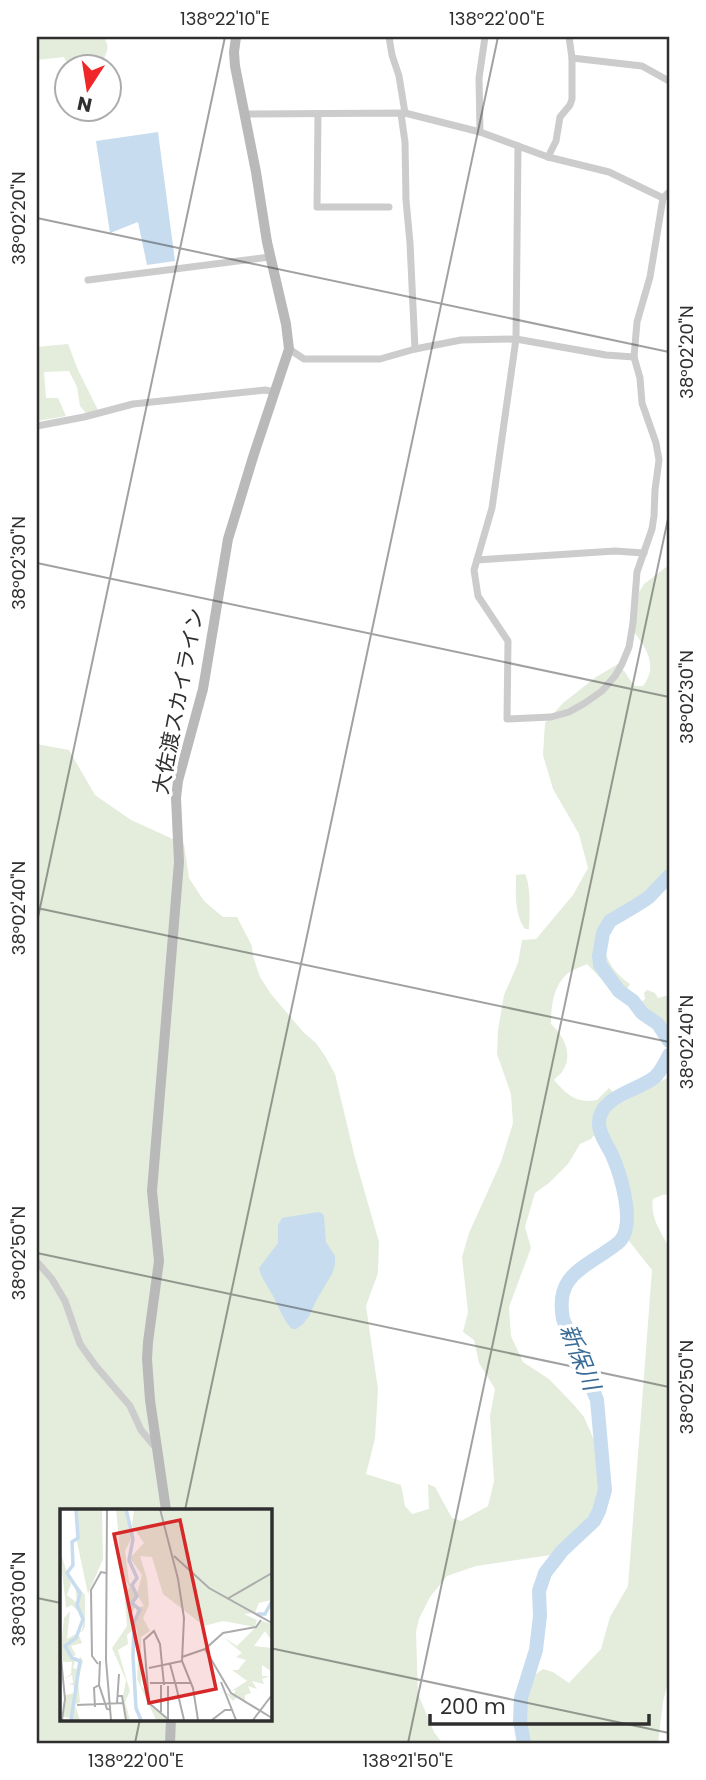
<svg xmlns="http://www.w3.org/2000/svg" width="706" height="1780" viewBox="0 0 706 1780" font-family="Poppins,'Noto Sans JP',sans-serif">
<rect width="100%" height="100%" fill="#fff"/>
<g fill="#e4eddc" fill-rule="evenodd">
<path d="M37,37H104C112,51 104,53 102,66H80L67,64L64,57L37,60Z"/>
<polygon points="68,344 78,370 98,410 86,413 80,406 77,387 69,371 44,372 46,398 58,398 66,416 37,421 37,347"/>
<path d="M669,565V873L665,885L649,906L612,925C609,932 605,940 605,947C606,963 617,975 630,984L626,991L617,993L610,988L587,964C581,967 571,970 566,975C553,987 551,1008 551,1024C564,1036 574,1055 562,1072C560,1075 556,1077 554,1080C567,1095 577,1104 597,1100L609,1088L614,1093L601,1108L595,1120L596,1133L591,1139L580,1144L568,1164L549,1183L535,1193L525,1227L531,1248L509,1307L511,1336L523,1362L549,1379L574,1405L584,1417L594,1440L599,1491L595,1509L589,1521L551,1555L476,1566L447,1576L430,1597L419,1619L416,1632L418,1694L434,1732L442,1743H37V744L69,750L95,795L131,820L184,844L189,878L204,901L223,917H237L252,946L253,956L260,977L271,994L304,1033L316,1043L325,1056L335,1074L355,1158L379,1242L378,1273L366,1306L378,1389L375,1439L366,1474L401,1485L405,1506L412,1514L429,1509L428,1484L435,1487L452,1518L461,1521L488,1506L494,1481L490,1416L495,1389L479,1363L474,1340L463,1332L468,1312L462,1257L469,1233L501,1162L513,1123L511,1094L497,1054L498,1030L504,995L518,963L522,940L536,939L573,895L588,868L579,834L553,789L543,755L545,723L563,703L596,677L618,664C625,670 628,679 635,686H643C658,666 647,649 634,632L639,592L644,584ZM61,1510H270V1719H61Z"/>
<path d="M525,874C531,885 530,915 529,929H525C514,914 516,892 516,875Z"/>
<polygon points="647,990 655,993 658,998 669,995 669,1028 661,1018 643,1007 642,1001 645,999 644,993"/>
<path d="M669,1075V1194L662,1195L653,1199C650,1217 660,1231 669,1247V1678L663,1702L658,1743H531C524,1724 521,1700 530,1681C532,1676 538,1673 543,1669L553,1672L569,1683L601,1649L610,1617L628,1586L652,1270L629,1241C632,1197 622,1163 604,1124L607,1114L614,1107L667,1078Z"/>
</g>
<g fill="#c7dcee">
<polygon points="158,132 175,261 147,265 138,222 110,233 96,141"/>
<path d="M318,1212L322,1213L324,1216L326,1242L335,1256V1264L332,1274L317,1299L309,1316L303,1324L296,1329H292C282,1319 279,1306 272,1294C267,1285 261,1278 259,1268L278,1243V1225L282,1218Z"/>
</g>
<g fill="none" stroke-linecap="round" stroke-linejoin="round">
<g stroke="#c7dcee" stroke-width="14">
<polyline points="669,876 649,897 637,905 610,921 603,933 599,956 600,965 619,991 633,1001 642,1013 658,1024 669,1041"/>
<path d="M524,1743L520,1721L521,1698L536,1650L540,1616L539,1591L545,1573L562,1551L594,1521L599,1511L605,1490L597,1400L563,1319C556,1281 575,1272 604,1253C609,1249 617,1245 621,1240C635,1222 621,1176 613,1157C609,1147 598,1134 599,1122C600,1096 638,1091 655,1077C662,1070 665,1063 669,1055"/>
</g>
<g stroke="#ccc" stroke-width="7">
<polyline points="389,37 392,55 399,76 405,113"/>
<polyline points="572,58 642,66 669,81"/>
<polyline points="244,114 405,113 480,132 548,157 609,172 663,198"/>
<polyline points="318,114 317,207 389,207"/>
<polyline points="401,114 405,142 406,200 410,243 415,349"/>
<polyline points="480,132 479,78 485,37"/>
<polyline points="518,146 516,339 492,508 474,570 478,596 508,641 507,719 551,717 569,712 585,703 602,691 615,676 622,664 629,647 633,623 637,572 652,529 654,516 655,490 659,460 656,443 642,403 640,378 634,357 637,322 650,277 663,198 669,192"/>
<polyline points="548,157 556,141 560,117 570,105 572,99 572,58 569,37"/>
<polyline points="88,280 270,257"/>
<polyline points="289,349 304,359 380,359 415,349 461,340 516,339 606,355 634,357"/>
<polyline points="37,426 84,417 133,404 265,390 275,392"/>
<polyline points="477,560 615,551 644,553"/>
<polyline points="37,1262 52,1279 65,1301 80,1344 95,1365 130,1406 141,1430 156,1448"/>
</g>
<g stroke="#b9b9b9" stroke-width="10">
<polyline points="166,1510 150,1400 147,1359 148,1342 159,1261 152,1191 179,862 176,798 178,781 203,689 228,539 254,454 289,349 286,324 267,242 256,172 235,66 234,52 236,37"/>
<polyline points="170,1743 171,1719"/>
</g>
</g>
<path fill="none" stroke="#2f2f2f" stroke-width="2" stroke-opacity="0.45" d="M37,218L669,352M37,563L669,697M37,908L669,1042M37,922L225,37M37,1253L669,1387M185,1510L498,37M37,1598L61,1603M270,1648L669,1733M135,1743L140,1719M408,1743L669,514"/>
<g text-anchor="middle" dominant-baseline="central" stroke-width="7" stroke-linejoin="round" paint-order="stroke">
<g font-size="21" fill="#2f2f2f" stroke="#fff">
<text transform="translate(178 701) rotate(-79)">大佐渡スカイライン</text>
</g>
<g font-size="23" font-style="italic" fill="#386b96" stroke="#fff">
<text transform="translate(580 1357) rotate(68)">新保川</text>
</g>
</g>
<g transform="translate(60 1509)">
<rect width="212" height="212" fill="#fff"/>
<path d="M18,0H42L43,50L28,85L17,33ZM56,0H65L72,28L65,42L69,73L77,85L82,66L70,49L84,34L72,17L74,0L212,2V91L199,94L195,104L184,105L197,111L195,118L163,112L144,117L103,85L92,48L80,47L87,70L89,96L83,109L90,122L81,128V177L88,184L89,195L108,211H96L77,170L79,132L75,113L77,98L84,97L78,87L71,94L75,98L71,106L74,120L67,126L68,135L58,141L70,182L65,193L70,211L66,210L63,187L66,171L52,139L67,117L64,81L70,79L62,64ZM0,42L11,75L7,86L17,94L15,74L25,86V117L23,122L18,124L22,134L11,137L16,146L11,148L15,152L13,159L17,160L20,147L23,152L18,171L20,193L15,196L20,211H12V202L11,209L3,208L5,186L15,184L13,176L8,175L13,174L12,166L4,170L11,165L12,153H3L1,140L4,109L10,102L7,130L22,121L24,109L12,96L6,99ZM202,112L212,115V132L205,122L194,137L212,139V163L202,156V167H210L202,170L204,175L192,172L197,180L188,177L191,184L185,186V193L177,188L173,192L166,184L173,186L176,181L171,182L187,172L172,161H178L186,151L176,148L182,144L163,128L177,137Z" fill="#e4eddc"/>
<path fill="none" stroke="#c7dcee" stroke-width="3.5" d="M66,0L73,30L69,51L77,69L72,76L77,87L72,94L80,101L74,113L73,147L76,199L81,211M197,105H205L212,92M11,211L20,152L12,149L5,137L16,129L23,110L17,96L20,84L7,64L13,56L12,33L18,29L16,0"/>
<path fill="none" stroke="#acacac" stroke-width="2" d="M47,0L46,151L51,211M100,0L118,70L124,109L122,152L133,179L138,211M114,47L149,79L212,114M167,90L212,64M0,103V130M0,139L5,190L2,211M145,140L171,184L212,209M122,148L145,140L163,124L196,118L201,111M40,152L39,176L47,200L51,201M38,155L32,147L31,81L41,63L46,64M110,155L116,177M89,159L122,152M161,173L176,211M90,174H131M104,176L100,135L94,122L84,131L89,194L109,211M116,177L124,211M57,187H62L66,211M57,194L59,165M17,196L63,194M35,198L34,179L39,176M101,203V176M108,211V177M152,211L165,201H172M193,211L212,186"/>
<path fill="#d62828" fill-opacity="0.15" stroke="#d62828" stroke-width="3.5" d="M120,11L156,180L89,194L54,25Z"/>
<rect width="212" height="212" fill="none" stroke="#2f2f2f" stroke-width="3.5"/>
</g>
<rect width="706" height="1780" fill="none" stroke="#ffffff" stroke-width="77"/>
<g transform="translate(88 88) rotate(192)"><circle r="33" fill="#ffffff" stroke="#acacac" stroke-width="2"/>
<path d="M0-5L12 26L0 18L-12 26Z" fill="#ef2729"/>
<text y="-10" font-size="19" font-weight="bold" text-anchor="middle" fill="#2f2f2f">N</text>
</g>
<path d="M430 1714v10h219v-10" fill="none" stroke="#2f2f2f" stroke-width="3.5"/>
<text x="440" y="1714" font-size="21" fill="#2f2f2f" stroke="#ffffff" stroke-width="5" paint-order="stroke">200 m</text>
<rect x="38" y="38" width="630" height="1704" fill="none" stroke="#2f2f2f" stroke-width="2.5"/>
<g font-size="18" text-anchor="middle" fill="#2f2f2f">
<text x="225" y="25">138°22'10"E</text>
<text x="497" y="25">138°22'00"E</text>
<text transform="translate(19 218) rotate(-90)" y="6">38°02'20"N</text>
<text transform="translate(687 352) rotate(-90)" y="6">38°02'20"N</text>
<text transform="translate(19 563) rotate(-90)" y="6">38°02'30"N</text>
<text transform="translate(687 697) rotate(-90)" y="6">38°02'30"N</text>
<text transform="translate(19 908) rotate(-90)" y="6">38°02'40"N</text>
<text transform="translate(687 1042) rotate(-90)" y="6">38°02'40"N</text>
<text transform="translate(19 1253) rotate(-90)" y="6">38°02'50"N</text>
<text transform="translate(687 1387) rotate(-90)" y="6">38°02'50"N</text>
<text transform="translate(19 1599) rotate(-90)" y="6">38°03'00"N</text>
<text x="136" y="1767">138°22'00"E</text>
<text x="408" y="1767">138°21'50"E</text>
</g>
</svg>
